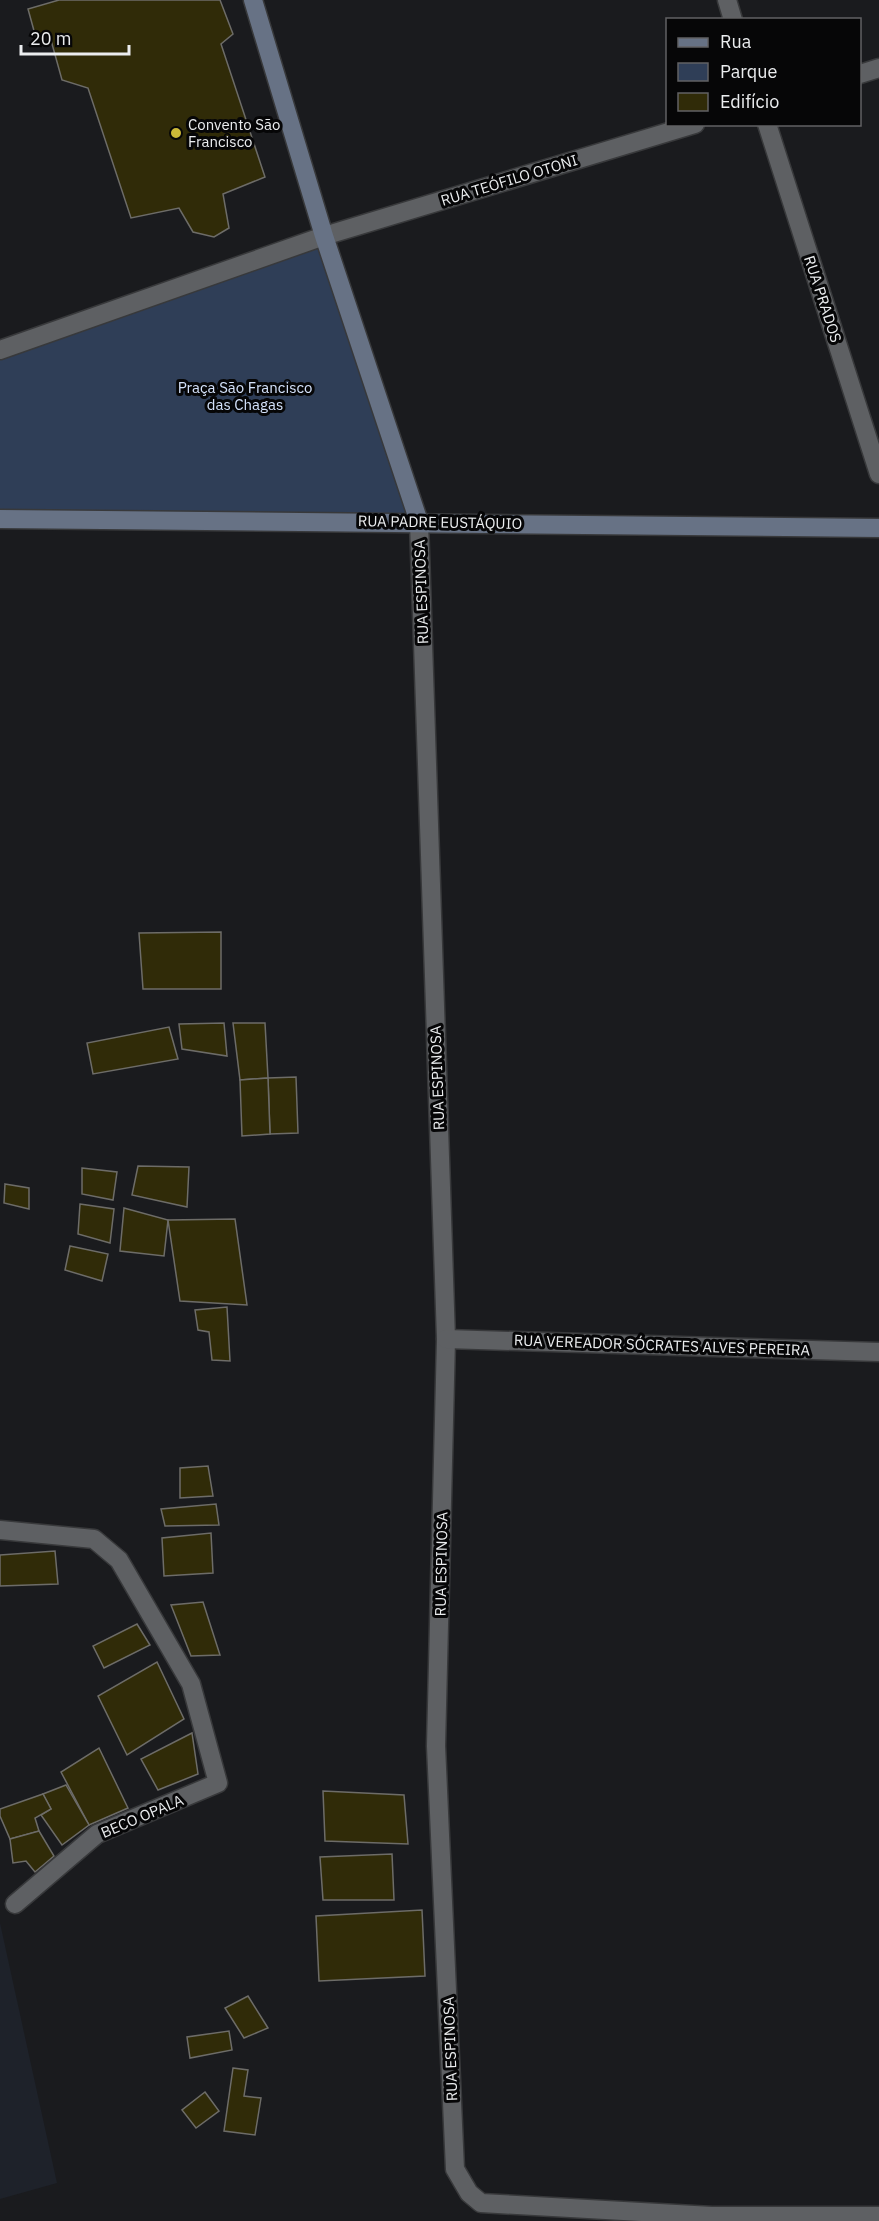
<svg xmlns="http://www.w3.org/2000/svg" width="879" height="2221" viewBox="0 0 879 2221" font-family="'IBM Plex Sans',sans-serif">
<rect width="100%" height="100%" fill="#1a1b1e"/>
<polygon fill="#1e222a" points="0,1923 57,2183 0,2199"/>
<polygon fill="#2f3e57" points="324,236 419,522 0,519 0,350"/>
<g fill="#302b08" stroke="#6d6c68" stroke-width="1.5">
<polygon points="59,0 220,0 233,34 221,44 265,177 223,194 229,228 214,237 193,232 179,208 131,218 88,88 62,80 49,33 36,38 28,9"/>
<polygon points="221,932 221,989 143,989 139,933"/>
<polygon points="224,1023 227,1056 182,1049 179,1024"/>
<polygon points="233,1023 265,1023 268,1078 240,1080"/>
<polygon points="169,1027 178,1059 93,1074 87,1043"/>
<polygon points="296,1077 298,1133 270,1134 268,1078"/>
<polygon points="268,1078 270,1134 242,1136 240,1080"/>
<polygon points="138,1166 189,1167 187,1207 132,1195"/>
<polygon points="82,1168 117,1172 113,1200 82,1194"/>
<polygon points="5,1184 29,1188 29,1209 4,1203"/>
<polygon points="80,1204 114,1209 110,1243 78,1234"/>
<polygon points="124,1208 168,1220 164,1256 120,1251"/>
<polygon points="235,1219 247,1305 180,1301 168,1220"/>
<polygon points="70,1246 108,1254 102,1281 65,1270"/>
<polygon points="227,1307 230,1361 212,1360 209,1332 198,1330 195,1310"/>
<polygon points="208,1466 213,1496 180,1498 180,1468"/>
<polygon points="216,1504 219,1525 165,1526 161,1509"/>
<polygon points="211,1533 213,1573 164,1576 162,1538"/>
<polygon points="55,1551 58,1584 0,1586 0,1555"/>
<polygon points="203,1602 220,1655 191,1656 171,1605"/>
<polygon points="137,1624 150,1645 104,1668 93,1646"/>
<polygon points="157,1662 184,1719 127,1755 98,1696"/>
<polygon points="192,1733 198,1774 158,1790 141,1759"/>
<polygon points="99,1748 128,1808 89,1825 61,1772"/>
<polygon points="66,1785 89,1825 62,1845 41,1815 51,1809 43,1794"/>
<polygon points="323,1791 404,1795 408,1844 325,1841"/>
<polygon points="43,1794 51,1809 35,1818 39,1831 10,1839 0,1816 0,1809"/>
<polygon points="39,1831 54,1856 35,1872 26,1861 13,1863 10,1839"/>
<polygon points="392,1854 394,1900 323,1900 320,1857"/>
<polygon points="422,1910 425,1976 319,1981 316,1916"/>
<polygon points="248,1996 268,2028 244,2038 225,2008"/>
<polygon points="229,2031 232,2050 190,2058 187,2037"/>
<polygon points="233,2068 248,2070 244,2096 261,2098 255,2135 224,2131"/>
<polygon points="205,2092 219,2111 196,2128 182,2110"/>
</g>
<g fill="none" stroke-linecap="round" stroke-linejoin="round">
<g stroke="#38393b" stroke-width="21">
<g id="street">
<polyline points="727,0 733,20"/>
<polyline points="860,74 879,68"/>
<polyline points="767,124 879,474"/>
<polyline points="0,350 324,236 695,124"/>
<polyline points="419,522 446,1339 436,1746 455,2169 469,2193 481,2203 712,2216 879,2216"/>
<polyline points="446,1339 879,1352"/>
<polyline points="0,1530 94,1539 119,1560 191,1684 218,1783 97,1834 15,1904"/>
</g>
</g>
<g stroke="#38393b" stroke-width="21">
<g id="secondary">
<polyline points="253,0 324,236 419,522"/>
<polyline points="0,519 879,528"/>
</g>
</g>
<use href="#street" stroke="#5e6063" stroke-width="18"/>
<use href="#secondary" stroke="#677285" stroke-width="18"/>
</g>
<circle fill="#ccb938" stroke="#060607" stroke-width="2" cx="176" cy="133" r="6"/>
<g text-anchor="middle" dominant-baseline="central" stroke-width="6" stroke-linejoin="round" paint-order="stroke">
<g font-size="15" fill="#ebedef" stroke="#060607" text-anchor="start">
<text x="188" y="124">Convento São<tspan x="188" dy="17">Francisco</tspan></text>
</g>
<g font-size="15" fill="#ebedef" stroke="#060607">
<text transform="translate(509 180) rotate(-17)">RUA TEÓFILO OTONI</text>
<text transform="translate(823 299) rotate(72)">RUA PRADOS</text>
<text transform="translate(440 522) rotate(1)">RUA PADRE EUSTÁQUIO</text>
<text transform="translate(421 592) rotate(-92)">RUA ESPINOSA</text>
<text transform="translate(437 1078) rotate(-92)">RUA ESPINOSA</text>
<text transform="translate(662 1345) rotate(2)">RUA VEREADOR SÓCRATES ALVES PEREIRA</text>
<text transform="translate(441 1564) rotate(-89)">RUA ESPINOSA</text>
<text transform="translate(142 1816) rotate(-23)">BECO OPALA</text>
<text transform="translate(450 2049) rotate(-92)">RUA ESPINOSA</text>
</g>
<g font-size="15" fill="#d4e2fb" stroke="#060607">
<text x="245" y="387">Praça São Francisco<tspan x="245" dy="17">das Chagas</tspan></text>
</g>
</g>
<rect x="666" y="18" width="195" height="108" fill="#060607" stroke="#626264" stroke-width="1.5"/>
<rect x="678" y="38" width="30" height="9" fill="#677285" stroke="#626264" stroke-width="1.5"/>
<text x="720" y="48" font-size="18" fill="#ebedef">Rua</text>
<rect x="678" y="63" width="30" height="18" fill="#2f3e57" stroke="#626264" stroke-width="1.5"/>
<text x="720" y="78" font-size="18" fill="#ebedef">Parque</text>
<rect x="678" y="93" width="30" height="18" fill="#302b08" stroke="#626264" stroke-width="1.5"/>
<text x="720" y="108" font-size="18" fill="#ebedef">Edifício</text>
<path d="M21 45v9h108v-9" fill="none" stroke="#ebedef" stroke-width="3"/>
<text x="30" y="45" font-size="18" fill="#ebedef" stroke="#060607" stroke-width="4.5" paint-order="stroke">20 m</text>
</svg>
